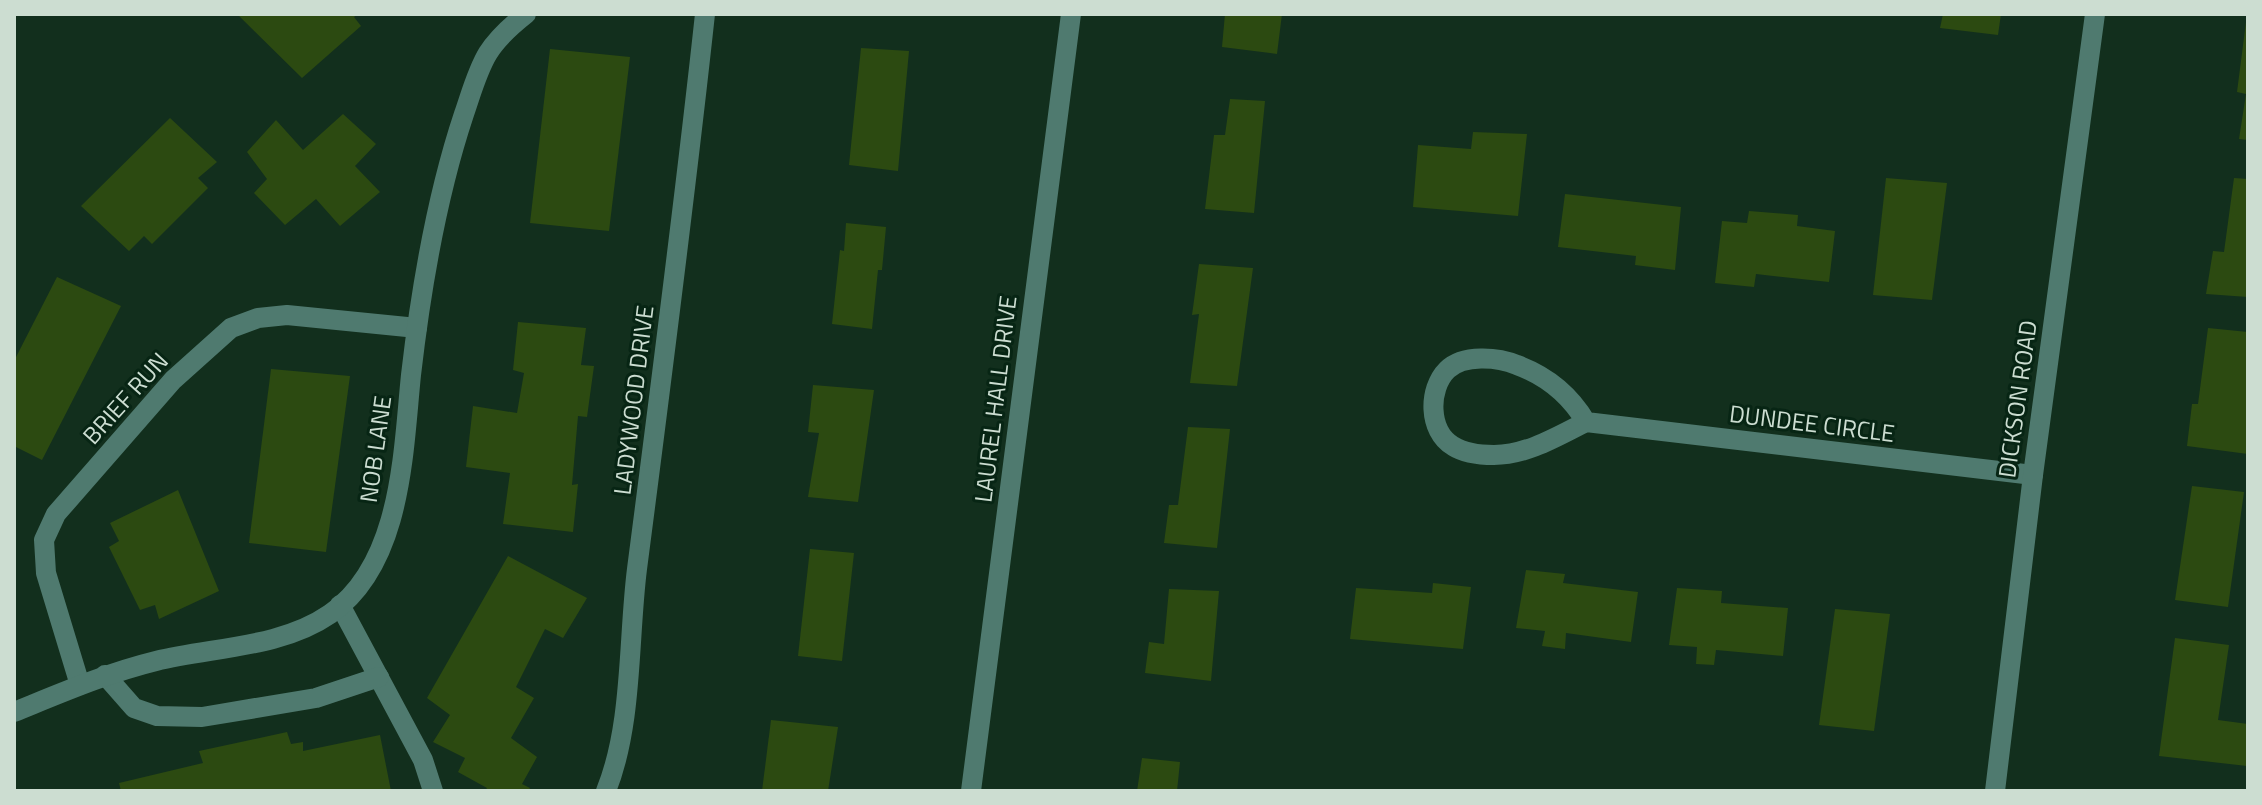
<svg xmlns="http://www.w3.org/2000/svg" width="2262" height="805" viewBox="0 0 2262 805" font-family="'Titillium Web',sans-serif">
<rect width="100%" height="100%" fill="#122f1d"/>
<g fill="#2c4a11">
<polygon points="237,14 358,14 354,17 361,26 302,78"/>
<polygon points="1225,14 1282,14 1277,54 1222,47"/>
<polygon points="1943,14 2001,14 1998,35 1940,28"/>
<polygon points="2246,22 2248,22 2248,140 2239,139 2246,94 2237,92"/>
<polygon points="861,48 909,51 898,171 849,165"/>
<polygon points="550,49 630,57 609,231 530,223"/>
<polygon points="1230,99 1265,101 1254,213 1205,209 1214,135 1225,135"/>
<polygon points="343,114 376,144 355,166 380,192 340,226 316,199 285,225 254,193 267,179 247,152 276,120 303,150"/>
<polygon points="170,118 217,162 198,178 208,188 152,244 144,236 129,251 81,206"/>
<polygon points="1473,132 1527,134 1518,216 1413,207 1418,145 1471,149"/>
<polygon points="1886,178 1947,183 1932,300 1873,295"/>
<polygon points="2234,178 2248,179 2248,297 2206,294 2213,251 2224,252"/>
<polygon points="1565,194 1681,207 1675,270 1635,265 1636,256 1558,247"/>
<polygon points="1749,211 1798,215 1797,226 1835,231 1829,282 1756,274 1754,287 1715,283 1722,221 1747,223"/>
<polygon points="846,223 886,227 882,270 878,270 872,329 832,324 840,250 844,251"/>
<polygon points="1199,264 1253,268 1237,386 1190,383 1199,314 1192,315"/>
<polygon points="57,277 121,306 42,460 14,446 14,361"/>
<polygon points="518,322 586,328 581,365 594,366 587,417 578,416 572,485 578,484 573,532 503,524 510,473 466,467 473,406 517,413 524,373 513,370"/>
<polygon points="2208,328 2248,332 2248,454 2187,446 2192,404 2198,404"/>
<polygon points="271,369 350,376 326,552 249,543"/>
<polygon points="813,385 874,390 858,502 808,497 819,433 808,432"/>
<polygon points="1188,427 1230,429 1217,548 1164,543 1169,505 1178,505"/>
<polygon points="2192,486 2244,492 2228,607 2175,600"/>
<polygon points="178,490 219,591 159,619 155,605 140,610 109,547 119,541 110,523"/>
<polygon points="810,549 854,553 842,661 798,656"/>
<polygon points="508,556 587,598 563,638 545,629 516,687 534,698 511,738 537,757 522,784 530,788 528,791 485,791 487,788 458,772 465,758 433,742 450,715 427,698"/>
<polygon points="1526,570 1565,574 1563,583 1638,592 1631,642 1566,633 1565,649 1542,646 1545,631 1516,628"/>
<polygon points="1433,583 1471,587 1463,649 1350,639 1356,588 1432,593"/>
<polygon points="1677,588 1722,591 1721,603 1788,608 1783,656 1716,650 1714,665 1696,664 1697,647 1669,645"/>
<polygon points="1169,589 1219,591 1211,681 1145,673 1149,642 1164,644"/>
<polygon points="1835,609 1890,614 1874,731 1819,725"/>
<polygon points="2175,638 2229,645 2218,720 2248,724 2247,766 2159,756"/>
<polygon points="771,720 838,727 828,791 762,791"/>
<polygon points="287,732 291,744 303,742 303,751 380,735 391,791 121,791 119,783 203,763 199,751"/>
<polygon points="1142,758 1180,762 1177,791 1137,791"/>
</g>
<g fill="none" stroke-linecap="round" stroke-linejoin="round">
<g stroke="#4f7a6f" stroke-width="20">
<path d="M1586,422C1570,395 1547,376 1517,365C1498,357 1463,354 1447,370C1428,389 1428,431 1453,446C1464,453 1482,455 1494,455C1527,455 1558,436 1586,422L2033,475"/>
<polyline points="340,605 423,760 433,791"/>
<polyline points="105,675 134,708 157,716 202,717 316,698 379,677"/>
<polyline points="80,685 46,573 44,540 56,514 173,380 231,328 258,318 287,315 417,328"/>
<path d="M14,712C61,693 107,673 156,661C213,647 281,648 330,614C402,564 403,453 411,375C421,288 436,198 464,114C471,94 477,71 488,53C498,37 512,25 526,14"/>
<path d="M606,791C633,724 628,640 637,569C661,384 685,199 705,14"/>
<polyline points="971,791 1071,14"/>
<polyline points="1995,791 2033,475 2095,14"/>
</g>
</g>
<g text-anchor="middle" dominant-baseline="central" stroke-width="6" stroke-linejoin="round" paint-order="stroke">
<g font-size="24" fill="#ccddd1" stroke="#072514">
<text transform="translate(125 398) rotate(-48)">BRIEF RUN</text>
<text transform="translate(995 399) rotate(-83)">LAUREL HALL DRIVE</text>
<text transform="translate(2017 399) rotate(-82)">DICKSON ROAD</text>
<text transform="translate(633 400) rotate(-83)">LADYWOOD DRIVE</text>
<text transform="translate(1812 423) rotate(7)">DUNDEE CIRCLE</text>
<text transform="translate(375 449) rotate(-82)">NOB LANE</text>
</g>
</g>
<rect width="2262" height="805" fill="none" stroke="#ccddd1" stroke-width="32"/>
</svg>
